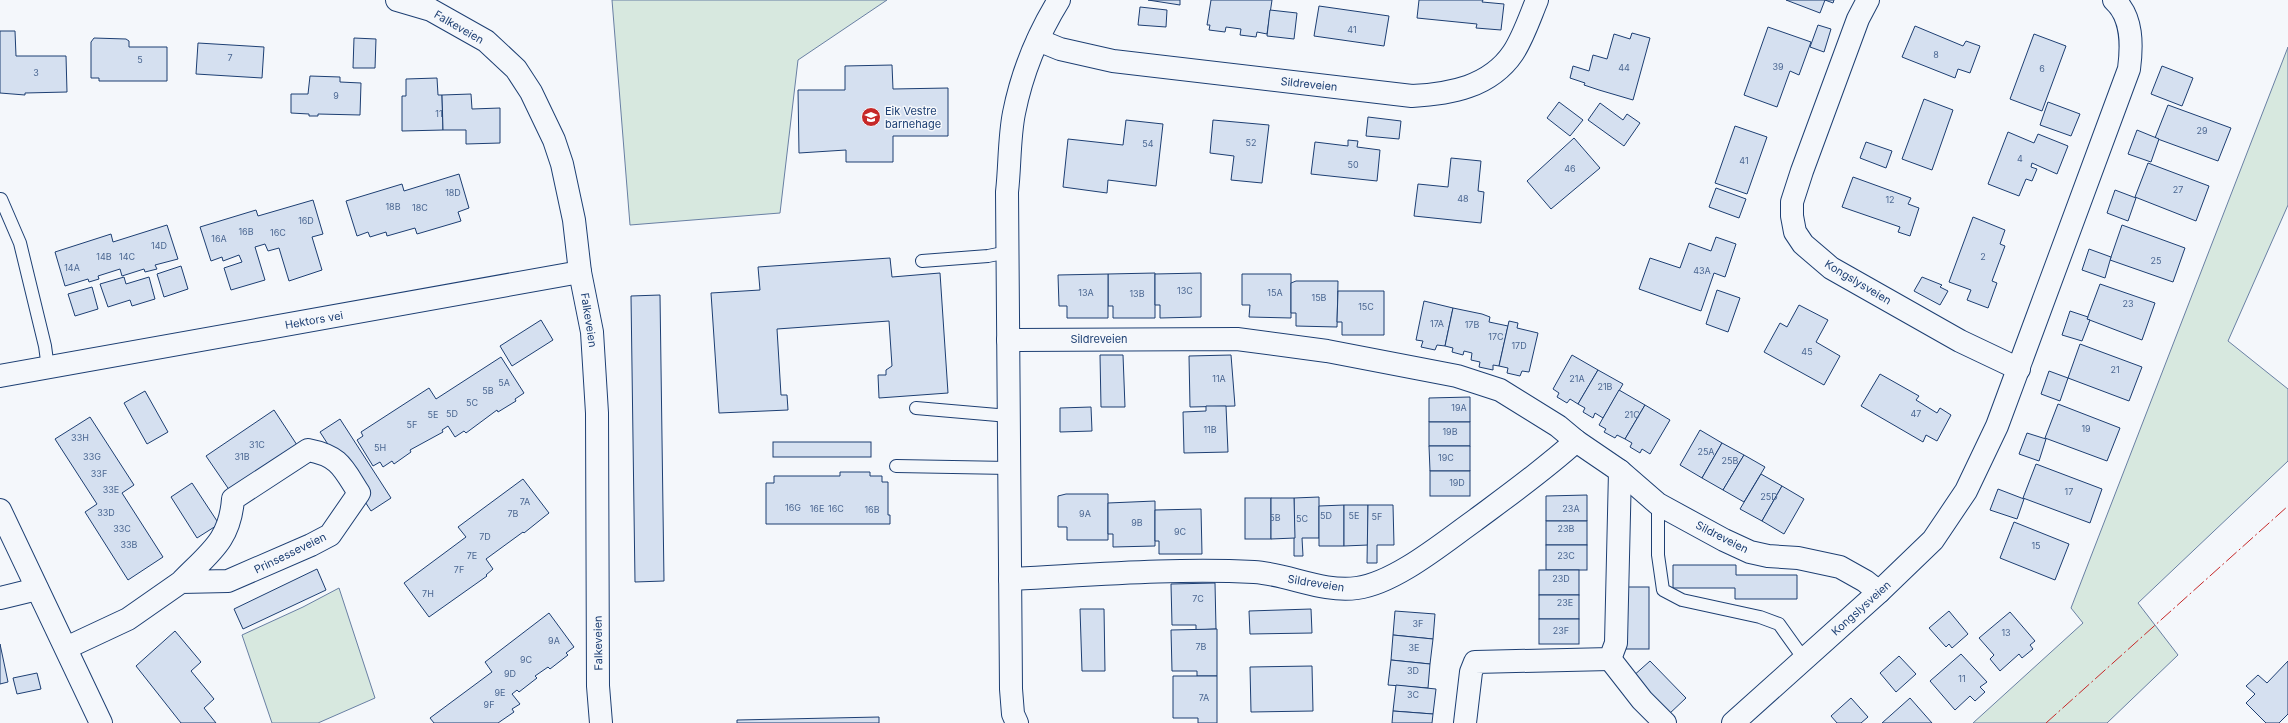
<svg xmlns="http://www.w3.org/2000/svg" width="2288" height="723" viewBox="0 0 2288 723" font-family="Inter,sans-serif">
<rect width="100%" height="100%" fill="#f4f7fb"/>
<g fill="#d7e8df" stroke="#687fa3">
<polygon points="612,0 887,0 798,60 780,213 630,225"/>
<polygon points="2288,47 2288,205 2228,341 2288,389 2288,461 2138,603 2178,655 2107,723 1973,723 2083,623 2071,608"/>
<polygon points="339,588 375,698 318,723 272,723 242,635 303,607"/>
</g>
<g fill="#d5e0f0" stroke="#1d3f73">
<polygon points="1148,0 1180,0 1180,5"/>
<polygon points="1211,0 1272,0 1267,34 1257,32 1256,37 1240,35 1241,29 1226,27 1225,32 1209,30 1210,25 1207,25"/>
<polygon points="1419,0 1483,0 1482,2 1504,4 1501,30 1476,28 1477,24 1417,18"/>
<polygon points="1786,0 1834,0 1833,3 1825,0 1820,13"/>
<polygon points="1319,6 1389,16 1384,46 1314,36"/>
<polygon points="1140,7 1167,10 1166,27 1138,25"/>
<polygon points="1270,10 1297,13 1294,39 1267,36"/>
<polygon points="1818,25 1831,29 1824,52 1810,47"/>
<polygon points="1915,26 1963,46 1966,41 1980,46 1970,73 1958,69 1955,78 1902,57"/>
<polygon points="1768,27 1811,42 1799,75 1790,71 1777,107 1744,95"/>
<polygon points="0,31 15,31 16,56 66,56 67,92 25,93 25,95 0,93"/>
<polygon points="1632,33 1650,38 1633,100 1599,90 1584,85 1585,83 1570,78 1573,66 1589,71 1593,55 1607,59 1614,34 1630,39"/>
<polygon points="2034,34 2066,46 2042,111 2010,99"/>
<polygon points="94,38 126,39 129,41 129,47 167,47 167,81 99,81 99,78 91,78 91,42"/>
<polygon points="354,38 376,39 375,68 353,68"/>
<polygon points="198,43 264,47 262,78 196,74"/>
<polygon points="892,65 893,89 948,88 948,136 893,136 893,162 846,162 846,150 799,153 798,90 845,90 845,66"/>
<polygon points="2162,66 2193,78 2182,106 2151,94"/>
<polygon points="310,76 340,77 340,82 361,83 360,115 318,114 318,116 309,116 309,114 291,113 291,94 308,94"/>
<polygon points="437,78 438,95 442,95 443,130 402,131 402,96 406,96 406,79"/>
<polygon points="471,94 472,109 500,108 500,143 466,144 466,130 443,130 442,95"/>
<polygon points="1924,99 1953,110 1932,170 1902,159"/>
<polygon points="1559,102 1583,120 1570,136 1547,118"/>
<polygon points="2048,102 2080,114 2071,136 2040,125"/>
<polygon points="1600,103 1623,120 1627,114 1640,123 1624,146 1588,120"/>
<polygon points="2168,105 2231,128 2218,161 2155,138"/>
<polygon points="1368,117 1401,121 1399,139 1366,136"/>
<polygon points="1126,120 1163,124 1156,186 1108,180 1107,193 1063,187 1068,139 1123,145"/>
<polygon points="1213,120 1269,125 1262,183 1231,180 1234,156 1210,153"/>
<polygon points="1735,126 1767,137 1747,194 1715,183"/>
<polygon points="2137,130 2159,139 2151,162 2128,154"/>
<polygon points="2008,132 2034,143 2038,134 2068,146 2057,174 2032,163 2031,167 2037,169 2032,181 2026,179 2019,196 1988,184"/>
<polygon points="1574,138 1600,168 1551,209 1527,181"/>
<polygon points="1348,140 1358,141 1357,147 1380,150 1377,181 1311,174 1315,142 1348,146"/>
<polygon points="1866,142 1892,151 1886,168 1860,158"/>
<polygon points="1451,158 1481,161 1478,191 1484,192 1481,223 1414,216 1418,184 1448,187"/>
<polygon points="2148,163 2209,186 2196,221 2135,197"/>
<polygon points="459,174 469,208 458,212 461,221 417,234 415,228 387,236 386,232 370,237 368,232 357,236 346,201 402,184 404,191"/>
<polygon points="1853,177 1911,198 1908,204 1919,208 1910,236 1898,232 1900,227 1842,207"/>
<polygon points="1716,188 1746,199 1739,218 1709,207"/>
<polygon points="2115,190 2136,198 2128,221 2107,213"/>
<polygon points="313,200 323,234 312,237 322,270 289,281 279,248 268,251 265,244 255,247 265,280 231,290 224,268 242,262 239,255 223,261 222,257 211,261 200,227 256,210 258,216"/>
<polygon points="1973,217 2005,230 2000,244 2005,246 1992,281 1997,283 1988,308 1967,300 1971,290 1949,282"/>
<polygon points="167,225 178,259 155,265 157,269 145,272 144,269 122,276 120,269 98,276 99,279 89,282 88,279 65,286 55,252 111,234 113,242"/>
<polygon points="2122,225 2185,248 2173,282 2110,260"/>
<polygon points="1716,237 1736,244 1725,277 1714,273 1701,311 1639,289 1650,258 1680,268 1689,243 1711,251"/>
<polygon points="2089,249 2111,257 2105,278 2082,270"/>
<polygon points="890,258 892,277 940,273 948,393 879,398 878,375 886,375 886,370 892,366 889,321 777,329 781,395 787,395 788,410 719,413 711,293 760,290 758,267"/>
<polygon points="181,266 188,289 164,297 157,274"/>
<polygon points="1155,273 1155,318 1113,318 1113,306 1108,306 1108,274"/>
<polygon points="1201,273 1201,317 1160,318 1160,305 1155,305 1155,274"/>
<polygon points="1108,274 1108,318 1067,318 1067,306 1059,306 1058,275"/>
<polygon points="1242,274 1291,274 1291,318 1249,317 1250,305 1242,305"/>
<polygon points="124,277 126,284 149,277 155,299 132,306 130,300 108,307 100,284"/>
<polygon points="1922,277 1942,285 1940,287 1948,291 1940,305 1914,291"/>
<polygon points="1296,281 1338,281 1337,327 1296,326 1296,313 1291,313 1291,283"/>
<polygon points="2100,284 2155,303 2142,340 2087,319"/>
<polygon points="92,287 98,309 75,316 68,294"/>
<polygon points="1717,290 1740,298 1728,332 1706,324"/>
<polygon points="1338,291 1384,291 1384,335 1342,335 1342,322 1337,322"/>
<polygon points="660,295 664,581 635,582 631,296"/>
<polygon points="1424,301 1453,308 1445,346 1437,345 1435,350 1421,347 1423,341 1416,340"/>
<polygon points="1799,305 1828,320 1816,342 1840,356 1824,385 1764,352 1780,323 1787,327"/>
<polygon points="1453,308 1482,314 1490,317 1489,322 1508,326 1499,366 1493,365 1493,370 1479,367 1480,362 1471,360 1472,353 1464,351 1463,355 1452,352 1453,348 1445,346"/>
<polygon points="2070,311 2088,317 2087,319 2090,320 2082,341 2062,335"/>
<polygon points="541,320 553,340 512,366 500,346"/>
<polygon points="1509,321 1518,323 1517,328 1538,333 1529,372 1522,371 1520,376 1507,373 1508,368 1499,366"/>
<polygon points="2080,344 2142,367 2129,401 2068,378"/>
<polygon points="1100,355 1123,355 1125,407 1101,407"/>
<polygon points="1231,355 1235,406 1190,407 1189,356"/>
<polygon points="1572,355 1598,370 1578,404 1570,399 1567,403 1557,397 1559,393 1553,389"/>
<polygon points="501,357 524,393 515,399 516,401 498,412 497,410 466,433 464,431 455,437 448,426 442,430 443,432 410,450 411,452 394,464 392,461 383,467 380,462 373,466 357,440 363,436 361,432 429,388 436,399"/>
<polygon points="1598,370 1623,384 1603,418 1595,413 1593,418 1583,412 1585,408 1578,404"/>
<polygon points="2049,371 2068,378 2060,401 2041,394"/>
<polygon points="1880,374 1919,396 1916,400 1937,413 1940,408 1951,415 1937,441 1926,435 1923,442 1861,406"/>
<polygon points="1619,390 1645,405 1625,439 1617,435 1615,438 1604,432 1606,429 1599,425"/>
<polygon points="145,391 168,432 147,444 124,403"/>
<polygon points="1470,397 1470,422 1429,422 1429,398"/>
<polygon points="2058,404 2120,428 2107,461 2045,438"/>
<polygon points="1645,405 1670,420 1650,454 1642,449 1640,453 1630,447 1632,443 1625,439"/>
<polygon points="1206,406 1226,406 1228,452 1184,453 1183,412 1206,411"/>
<polygon points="1091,407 1092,431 1060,432 1060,408"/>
<polygon points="274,410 297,445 230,491 206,456"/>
<polygon points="90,417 134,485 122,493 163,557 128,580 85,512 97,504 55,439"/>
<polygon points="340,419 391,498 371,511 320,432"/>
<rect x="1429" y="422" width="41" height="24"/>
<polygon points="1700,430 1722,443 1702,478 1680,465"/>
<polygon points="2027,433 2046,439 2039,461 2019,454"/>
<rect x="773" y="442" width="98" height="15"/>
<polygon points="1722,443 1744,455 1723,490 1702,478"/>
<polygon points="1429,446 1470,446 1470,471 1430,471"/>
<polygon points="1744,455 1765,467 1744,502 1723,490"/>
<polygon points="2036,464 2102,489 2090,523 2023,498"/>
<rect x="1430" y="471" width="40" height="25"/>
<polygon points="840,472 870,472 870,476 882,476 882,482 888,482 888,515 890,515 890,524 766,524 766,483 774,483 774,476 840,476"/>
<polygon points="1761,474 1782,486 1762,521 1740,509"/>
<polygon points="523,479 549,513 524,533 523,532 486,559 493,569 486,575 487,576 429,617 404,583 466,537 458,527"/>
<polygon points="192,483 219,524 197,538 171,497"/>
<polygon points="1782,486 1804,499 1784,534 1762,521"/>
<polygon points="1998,489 2024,499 2017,519 1990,510"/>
<polygon points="1066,494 1108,494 1108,540 1067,540 1067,527 1058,527 1058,496"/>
<polygon points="1587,495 1587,521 1546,521 1546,496"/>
<polygon points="1319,497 1319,538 1302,538 1303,556 1294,556 1294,498"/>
<rect x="1245" y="498" width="26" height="41"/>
<polygon points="1271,498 1294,498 1295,538 1271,539"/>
<polygon points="1155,501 1155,546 1113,547 1113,534 1108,534 1108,503"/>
<polygon points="1344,505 1344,546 1319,546 1319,506"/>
<polygon points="1344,505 1368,505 1368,545 1344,546"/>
<polygon points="1368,505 1393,505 1394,545 1377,545 1377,563 1367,563"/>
<polygon points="1201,509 1202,554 1159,554 1159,541 1155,541 1155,510"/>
<rect x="1546" y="521" width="41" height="24"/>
<polygon points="2014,522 2069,544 2055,580 2000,558"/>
<rect x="1546" y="545" width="41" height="25"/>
<polygon points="1673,565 1736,565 1736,575 1797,575 1797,599 1735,599 1735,588 1673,588"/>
<polygon points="317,569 326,590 243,629 234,609"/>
<rect x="1539" y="570" width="40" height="25"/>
<polygon points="1215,583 1216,629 1196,630 1196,625 1172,625 1171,584"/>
<rect x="1625" y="587" width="24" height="62"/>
<rect x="1539" y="595" width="40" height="24"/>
<polygon points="1080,609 1104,609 1105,671 1082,671"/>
<polygon points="1311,609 1312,633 1250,634 1249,611"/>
<polygon points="1395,611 1435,614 1433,639 1393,635"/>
<polygon points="1949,611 1968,634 1952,648 1949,644 1946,647 1929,628"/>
<polygon points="2010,612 2035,641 2030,645 2033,649 2022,658 2019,654 2000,671 1990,659 1994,655 1979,638"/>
<polygon points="549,613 574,647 566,653 568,655 550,669 548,667 535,676 537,678 519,692 517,690 512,694 520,704 512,709 514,712 498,723 434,723 430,718 492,672 485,662"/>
<rect x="1539" y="619" width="40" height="25"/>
<polygon points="1217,629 1217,676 1197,676 1197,671 1172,671 1171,630"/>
<polygon points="175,631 201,662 191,671 214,699 204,708 216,723 181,723 136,666"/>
<polygon points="1393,635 1433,639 1430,664 1391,660"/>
<polygon points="0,644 8,682 0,684"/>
<polygon points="1961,654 1987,682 1980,687 1985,692 1975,701 1970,696 1955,710 1930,681"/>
<polygon points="1899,656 1916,674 1896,692 1880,673"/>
<polygon points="1391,660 1430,664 1428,688 1388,685"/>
<polygon points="1650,661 1686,698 1668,715 1632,677"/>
<polygon points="2288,661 2288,714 2279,723 2266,723 2246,703 2255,694 2246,686 2258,675 2267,683"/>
<polygon points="1312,666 1313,711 1251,712 1250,667"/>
<polygon points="37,673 41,689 17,694 13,678"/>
<polygon points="1173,676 1217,676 1217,723 1198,723 1198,718 1173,718"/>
<polygon points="1396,685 1436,689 1433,714 1393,711"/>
<polygon points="1851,698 1868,717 1861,723 1837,723 1831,716"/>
<polygon points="1910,698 1932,723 1882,723"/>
<polygon points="1393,711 1433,714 1432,723 1392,723"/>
<polygon points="879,717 879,723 737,723 737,720"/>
</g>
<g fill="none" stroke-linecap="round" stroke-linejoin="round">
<g stroke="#1d3f73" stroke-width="14">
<g id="service">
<polyline points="1,199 20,243 45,346 48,368"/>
<polyline points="922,261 988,256 1008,252"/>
<polyline points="916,408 1009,416"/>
<polyline points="896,466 1009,468"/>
<polyline points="1658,504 1658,555 1663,590 1682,600 1760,617 1779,624 1804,659"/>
</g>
</g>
<g stroke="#1d3f73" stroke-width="24">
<g id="minor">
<polyline points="397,0 431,10 486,41 516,69 531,92 554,140 562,164 574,220 580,272 592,332 597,413 598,686 601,723"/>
<polyline points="1868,0 1858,19 1802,171 1792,202 1792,216 1795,232 1803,244 1831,268 1960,341 2019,369"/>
<path d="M1038,40L1060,49L1113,61L1412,96C1450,94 1490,87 1513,53C1523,38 1530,17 1537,0"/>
<polyline points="1008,340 1237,339 1327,351 1457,376 1500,390 1558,426 1576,441 1620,471 1658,504 1724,540 1750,552 1768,556 1798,558 1840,567 1865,581 1879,592"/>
<polyline points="0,376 580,272"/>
<polyline points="0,510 101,723"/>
<path d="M1010,579C1091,575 1173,568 1254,572C1288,574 1323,593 1357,588C1395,583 1443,543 1474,521C1509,495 1544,470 1576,441"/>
<polyline points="0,598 37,589"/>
<path d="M66,648L128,619L181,582L228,581L311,545L330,535L359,493C343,468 340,456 308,450L233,499C230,541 209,553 181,582"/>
<polyline points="1610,659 1642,700 1665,723"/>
<path d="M1017,723L1013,714L1011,689L1007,192C1010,166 1009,138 1014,113C1022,73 1038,34 1059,0"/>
<polyline points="1465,723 1471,672 1475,662 1610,659 1616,643 1620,471"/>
<path d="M1733,723L1879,592L1933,540L1966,491L1997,426L2129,69C2132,46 2133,17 2114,0"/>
</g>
</g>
<use href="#service" stroke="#f4f7fb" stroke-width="12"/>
<use href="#minor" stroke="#f4f7fb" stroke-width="22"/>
<polyline stroke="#c62828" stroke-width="1" stroke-dasharray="14 3 2 3" stroke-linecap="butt" points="2046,723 2288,506"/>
</g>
<defs>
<g id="school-disc" transform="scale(1)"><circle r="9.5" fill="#c62828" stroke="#f4f7fb"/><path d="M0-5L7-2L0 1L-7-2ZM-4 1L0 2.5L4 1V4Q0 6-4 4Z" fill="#fff"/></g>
</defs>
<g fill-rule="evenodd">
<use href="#school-disc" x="871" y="117"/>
</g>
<g text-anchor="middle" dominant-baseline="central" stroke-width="3" stroke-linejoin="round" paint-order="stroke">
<g font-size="9" fill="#4b6792">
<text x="1352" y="29">41</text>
<text x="1936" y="54">8</text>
<text x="230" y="57">7</text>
<text x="140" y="59">5</text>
<text x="1778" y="66">39</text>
<text x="1624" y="67">44</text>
<text x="2042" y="68">6</text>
<text x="36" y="72">3</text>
<text x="336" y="95">9</text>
<text x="439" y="113">11</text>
<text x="2202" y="130">29</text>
<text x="1251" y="142">52</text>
<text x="1148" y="143">54</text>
<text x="2020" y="158">4</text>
<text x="1744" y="160">41</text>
<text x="1353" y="164">50</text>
<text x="1570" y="168">46</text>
<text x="2178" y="189">27</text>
<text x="453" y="192">18D</text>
<text x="1463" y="198">48</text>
<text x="1890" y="199">12</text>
<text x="393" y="206">18B</text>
<text x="420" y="207">18C</text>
<text x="306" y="220">16D</text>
<text x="246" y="231">16B</text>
<text x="278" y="232">16C</text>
<text x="219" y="238">16A</text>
<text x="159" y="245">14D</text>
<text x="104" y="256">14B</text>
<text x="127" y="256">14C</text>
<text x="1983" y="256">2</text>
<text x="2156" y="260">25</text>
<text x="72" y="267">14A</text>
<text x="1702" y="270">43A</text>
<text x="1185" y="290">13C</text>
<text x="1086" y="292">13A</text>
<text x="1275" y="292">15A</text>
<text x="1137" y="293">13B</text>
<text x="1319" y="297">15B</text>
<text x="2128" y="303">23</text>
<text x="1366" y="306">15C</text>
<text x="1437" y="323">17A</text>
<text x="1472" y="324">17B</text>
<text x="1496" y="336">17C</text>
<text x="1519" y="345">17D</text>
<text x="1807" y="351">45</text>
<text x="2115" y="369">21</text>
<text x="1219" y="378">11A</text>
<text x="1577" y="378">21A</text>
<text x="504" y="382">5A</text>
<text x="1605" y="386">21B</text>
<text x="488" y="390">5B</text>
<text x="472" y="402">5C</text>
<text x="1459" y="407">19A</text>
<text x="452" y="413">5D</text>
<text x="1916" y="413">47</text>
<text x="433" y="414">5E</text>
<text x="1632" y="414">21C</text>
<text x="412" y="424">5F</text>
<text x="2086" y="428">19</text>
<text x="1210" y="429">11B</text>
<text x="1450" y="431">19B</text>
<text x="80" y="437">33H</text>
<text x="257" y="444">31C</text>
<text x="380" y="447">5H</text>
<text x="1706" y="451">25A</text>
<text x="92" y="456">33G</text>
<text x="242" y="456">31B</text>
<text x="1446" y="457">19C</text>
<text x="1730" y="460">25B</text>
<text x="99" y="473">33F</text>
<text x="1457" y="482">19D</text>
<text x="111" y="489">33E</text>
<text x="2069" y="491">17</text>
<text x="1769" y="496">25D</text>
<text x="525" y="501">7A</text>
<text x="793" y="507">16G</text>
<text x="817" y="508">16E</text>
<text x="836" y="508">16C</text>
<text x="1571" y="508">23A</text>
<text x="872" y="509">16B</text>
<text x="106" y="512">33D</text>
<text x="513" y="513">7B</text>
<text x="1085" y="513">9A</text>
<text x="1326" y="515">5D</text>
<text x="1354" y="515">5E</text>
<text x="1377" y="516">5F</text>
<text x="1275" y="517">5B</text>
<text x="1302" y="518">5C</text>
<text x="1137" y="522">9B</text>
<text x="122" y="528">33C</text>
<text x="1566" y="528">23B</text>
<text x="1180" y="531">9C</text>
<text x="485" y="536">7D</text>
<text x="129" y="544">33B</text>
<text x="2036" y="545">15</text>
<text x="472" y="555">7E</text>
<text x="1566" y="555">23C</text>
<text x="459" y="569">7F</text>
<text x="1561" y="578">23D</text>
<text x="428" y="593">7H</text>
<text x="1198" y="598">7C</text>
<text x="1565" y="602">23E</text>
<text x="1418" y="623">3F</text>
<text x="1561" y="630">23F</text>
<text x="2006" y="632">13</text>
<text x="554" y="640">9A</text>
<text x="1201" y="646">7B</text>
<text x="1414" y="647">3E</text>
<text x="526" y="659">9C</text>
<text x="1413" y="670">3D</text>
<text x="510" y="673">9D</text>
<text x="1962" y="678">11</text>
<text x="500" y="692">9E</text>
<text x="1413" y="694">3C</text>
<text x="1204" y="697">7A</text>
<text x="489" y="704">9F</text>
</g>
<g font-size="11" fill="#1d3f73" stroke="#f4f7fb">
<text transform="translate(459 27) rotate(30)">Falkeveien</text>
<text transform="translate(1309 84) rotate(6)">Sildreveien</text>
<text transform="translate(1858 282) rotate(31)">Kongslysveien</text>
<text transform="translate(314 320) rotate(-10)">Hektors vei</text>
<text transform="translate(589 320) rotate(81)">Falkeveien</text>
<text x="1099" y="339">Sildreveien</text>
<text transform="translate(1722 537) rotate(27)">Sildreveien</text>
<text transform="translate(290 553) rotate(-26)">Prinsesseveien</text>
<text transform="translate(1316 583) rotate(9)">Sildreveien</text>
<text transform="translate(1861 608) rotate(-42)">Kongslysveien</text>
<text transform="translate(598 643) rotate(-91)">Falkeveien</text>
</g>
<g font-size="11" fill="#1d3f73" stroke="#f4f7fb" text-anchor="start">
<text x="885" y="111">Eik Vestre<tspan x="885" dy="13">barnehage</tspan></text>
</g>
</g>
</svg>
